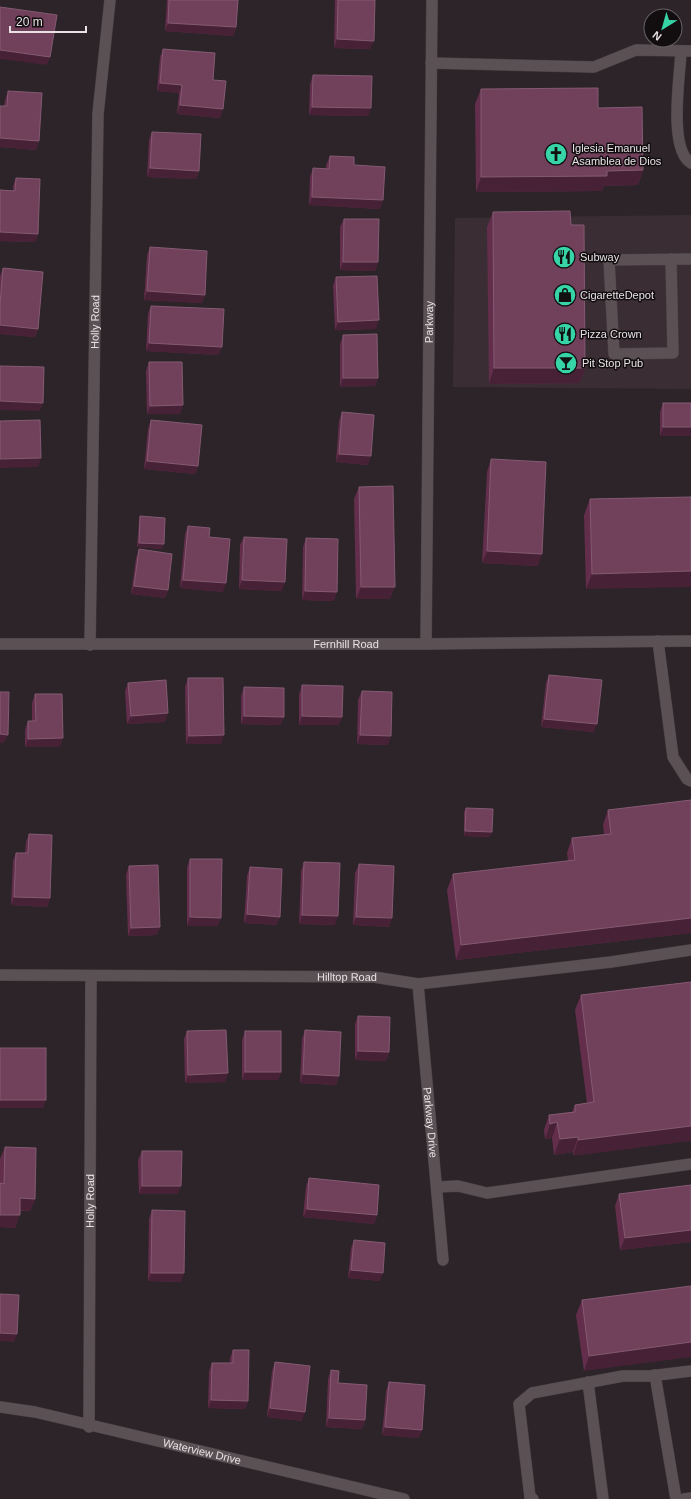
<svg xmlns="http://www.w3.org/2000/svg" width="691" height="1499" viewBox="0 0 691 1499" font-family="Helvetica,sans-serif">
<rect width="100%" height="100%" fill="#2c2428"/>
<polygon fill="#3b2d34" points="691,215 691,389 453,387 455,218"/>
<g fill="none" stroke-linecap="round" stroke-linejoin="round">
<g stroke="#484044" stroke-width="12">
<g id="service">
<path d="M681,51C680,76 668,149 691,163"/>
<polyline points="431,63 594,67 636,50 691,51"/>
<polyline points="671,259 673,353 614,354 609,260 691,259"/>
<polyline points="658,641 673,757 687,779 691,781"/>
<path id="s1" d="M418,984L443,1260"/>
<polyline points="437,1187 458,1186 487,1193 691,1164"/>
<polyline points="655,1375 676,1499"/>
<polyline points="588,1382 603,1499"/>
<polyline points="533,1499 530,1497 519,1404 532,1393 623,1376 650,1376 691,1371"/>
<polyline points="684,1499 691,1498"/>
</g>
</g>
<g stroke="#484044" stroke-width="12">
<g id="minor">
<path id="s2" d="M0,644H426L691,641"/>
<path id="s3" d="M426,644L432,0"/>
<path id="s4" d="M90,645L98,114L110,0"/>
<path id="s5" d="M0,975L374,977L418,984L611,962L691,950"/>
<path id="s6" d="M0,1407L35,1412L404,1499"/>
<path id="s7" d="M89,1427L91,976"/>
</g>
</g>
<use href="#service" stroke="#5b5155" stroke-width="11"/>
<use href="#minor" stroke="#5b5155" stroke-width="11"/>
</g>
<g fill="#632e4c">
<polygon points="167,0 238,0 236,27 233,36 165,31"/>
<polygon points="335,0 375,0 370,49 334,48"/>
<polygon points="163,49 213,80 223,109 220,118 177,114 179,93 157,91 160,57"/>
<polygon points="313,75 368,116 309,115 310,84"/>
<polygon points="481,89 598,108 643,170 638,185 604,186 602,191 476,192 475,104"/>
<polygon points="8,91 39,141 36,150 0,147 0,106 4,106 5,100"/>
<polygon points="152,132 199,171 196,179 147,177 149,140"/>
<polygon points="330,156 354,165 380,209 309,205 310,177 313,168 326,169 326,165"/>
<polygon points="16,178 38,234 35,242 0,241 0,190 13,191 13,186"/>
<polygon points="493,212 571,225 585,368 580,383 489,384 487,227"/>
<polygon points="344,219 378,262 375,271 340,270 340,227"/>
<polygon points="150,247 205,295 202,303 144,300 147,255"/>
<polygon points="3,268 38,329 35,337 0,334 0,276"/>
<polygon points="336,277 376,329 335,330 333,286"/>
<polygon points="151,306 219,355 146,351 148,314"/>
<polygon points="343,335 378,378 375,386 340,387 340,344"/>
<polygon points="149,362 180,414 147,414 146,371"/>
<polygon points="663,403 691,403 691,436 660,436 660,412"/>
<polygon points="342,412 368,465 336,462 339,421"/>
<polygon points="151,420 198,466 195,474 144,469 148,429"/>
<polygon points="491,459 538,566 482,563 487,472"/>
<polygon points="359,487 390,599 356,599 354,499"/>
<polygon points="691,497 586,589 584,515 590,499"/>
<polygon points="140,516 162,549 137,547 139,521"/>
<polygon points="188,526 209,537 223,592 180,588 185,534"/>
<polygon points="244,537 282,591 239,589 240,545"/>
<polygon points="306,538 334,601 302,600 303,547"/>
<polygon points="139,549 168,590 165,598 131,594 136,558"/>
<polygon points="549,675 594,732 541,727 546,683"/>
<polygon points="188,678 221,744 186,744 185,687"/>
<polygon points="128,683 165,722 127,724 125,691"/>
<polygon points="302,685 339,725 299,725 299,694"/>
<polygon points="244,687 284,717 280,725 241,724 241,696"/>
<polygon points="362,691 388,745 357,744 358,700"/>
<polygon points="35,694 60,747 25,747 25,730 28,721 32,721 32,703"/>
<polygon points="691,800 691,933 456,960 447,890 453,874 568,861 567,853 572,838 604,834 603,825 608,810"/>
<polygon points="466,808 490,837 464,836 464,812"/>
<polygon points="29,834 50,898 47,907 11,905 13,861 16,853 25,853 26,842"/>
<polygon points="190,859 218,926 187,926 187,867"/>
<polygon points="304,862 335,925 299,924 301,871"/>
<polygon points="359,864 389,927 353,925 355,873"/>
<polygon points="129,866 160,927 157,935 128,936 126,875"/>
<polygon points="250,867 277,925 244,923 247,876"/>
<polygon points="691,982 573,1156 573,1152 554,1155 552,1138 545,1139 544,1130 549,1115 572,1112 575,1105 587,1103 575,1010 581,995"/>
<polygon points="358,1016 389,1052 386,1061 355,1060 355,1024"/>
<polygon points="305,1030 339,1076 336,1085 300,1083 302,1039"/>
<polygon points="187,1031 225,1082 185,1083 184,1039"/>
<polygon points="245,1031 281,1072 278,1080 242,1080 242,1040"/>
<polygon points="5,1147 35,1199 30,1211 20,1211 15,1228 0,1227 0,1159"/>
<polygon points="142,1151 178,1194 139,1194 138,1160"/>
<polygon points="309,1178 377,1215 374,1224 303,1217 306,1186"/>
<polygon points="691,1185 691,1242 620,1250 615,1206 619,1194"/>
<polygon points="152,1210 181,1282 148,1281 149,1219"/>
<polygon points="354,1240 380,1281 348,1278 351,1248"/>
<polygon points="691,1286 584,1371 576,1315 582,1300"/>
<polygon points="233,1350 248,1401 245,1409 208,1408 209,1371 212,1363 230,1363 230,1358"/>
<polygon points="275,1362 302,1421 267,1417 272,1371"/>
<polygon points="331,1370 338,1383 365,1420 362,1429 326,1427 328,1379"/>
<polygon points="389,1382 419,1438 382,1435 386,1391"/>
</g>
<g fill="#472236">
<polygon points="168,23 236,27 233,36 165,31"/>
<polygon points="337,39 374,41 370,49 334,48"/>
<polygon points="0,50 50,57 47,65 0,59"/>
<polygon points="160,83 182,85 179,93 157,91"/>
<polygon points="180,105 223,109 220,118 177,114"/>
<polygon points="312,107 371,108 368,116 309,115"/>
<polygon points="0,138 39,141 36,150 0,147"/>
<polygon points="150,168 199,171 196,179 147,177"/>
<polygon points="643,170 638,185 604,186 602,191 476,192 481,177 607,171"/>
<polygon points="312,197 383,200 380,209 309,205"/>
<polygon points="0,232 38,234 35,242 0,241"/>
<polygon points="343,262 378,262 375,271 340,270"/>
<polygon points="147,291 205,295 202,303 144,300"/>
<polygon points="379,320 376,329 335,330 338,322"/>
<polygon points="0,325 38,329 35,337 0,334"/>
<polygon points="149,343 222,347 219,355 146,351"/>
<polygon points="494,368 585,368 580,383 489,384"/>
<polygon points="343,378 378,378 375,386 340,387"/>
<polygon points="0,401 43,403 40,411 0,410"/>
<polygon points="183,405 180,414 147,414 150,406"/>
<polygon points="663,427 691,427 691,436 660,436"/>
<polygon points="339,454 371,456 368,465 336,462"/>
<polygon points="41,458 38,467 0,468 0,459"/>
<polygon points="147,461 198,466 195,474 144,469"/>
<polygon points="139,543 164,544 162,549 137,547"/>
<polygon points="487,551 542,554 538,566 482,563"/>
<polygon points="691,571 691,587 586,589 592,574"/>
<polygon points="183,580 226,583 223,592 180,588"/>
<polygon points="242,580 285,582 282,591 239,589"/>
<polygon points="134,586 168,590 165,598 131,594"/>
<polygon points="361,587 395,587 390,599 356,599"/>
<polygon points="305,591 337,592 334,601 302,600"/>
<polygon points="168,713 165,722 127,724 131,716"/>
<polygon points="244,716 284,717 280,725 241,724"/>
<polygon points="302,716 342,717 339,725 299,725"/>
<polygon points="544,719 597,724 594,732 541,727"/>
<polygon points="0,734 8,735 4,743 0,743"/>
<polygon points="224,735 221,744 186,744 189,736"/>
<polygon points="360,735 391,736 388,745 357,744"/>
<polygon points="63,738 60,747 25,747 28,739"/>
<polygon points="465,831 492,832 490,837 464,836"/>
<polygon points="14,897 50,898 47,907 11,905"/>
<polygon points="247,914 280,917 277,925 244,923"/>
<polygon points="302,915 338,916 335,925 299,924"/>
<polygon points="190,917 221,918 218,926 187,926"/>
<polygon points="356,917 392,918 389,927 353,925"/>
<polygon points="691,918 691,933 456,960 461,945"/>
<polygon points="160,927 157,935 128,936 131,928"/>
<polygon points="358,1051 389,1052 386,1061 355,1060"/>
<polygon points="245,1072 281,1072 278,1080 242,1080"/>
<polygon points="228,1073 225,1082 185,1083 188,1075"/>
<polygon points="303,1074 339,1076 336,1085 300,1083"/>
<polygon points="0,1100 46,1100 43,1108 0,1108"/>
<polygon points="557,1122 552,1138 545,1139 550,1124"/>
<polygon points="691,1126 691,1141 573,1156 578,1140"/>
<polygon points="578,1137 573,1152 554,1155 560,1139"/>
<polygon points="142,1186 181,1186 178,1194 139,1194"/>
<polygon points="20,1198 35,1199 30,1211 16,1210"/>
<polygon points="307,1209 377,1215 374,1224 303,1217"/>
<polygon points="0,1215 20,1215 15,1228 0,1227"/>
<polygon points="691,1230 691,1242 620,1250 625,1238"/>
<polygon points="351,1270 383,1273 380,1281 348,1278"/>
<polygon points="151,1273 184,1273 181,1282 148,1281"/>
<polygon points="0,1333 17,1334 14,1342 0,1341"/>
<polygon points="691,1342 691,1357 584,1371 589,1356"/>
<polygon points="211,1400 248,1401 245,1409 208,1408"/>
<polygon points="270,1408 305,1412 302,1421 267,1417"/>
<polygon points="329,1418 365,1420 362,1429 326,1427"/>
<polygon points="385,1427 422,1430 419,1438 382,1435"/>
</g>
<g fill="#71415c" stroke="#845a72">
<polygon points="169,0 238,0 236,27 168,23"/>
<polygon points="338,0 375,0 374,41 337,39"/>
<polygon points="0,7 57,15 50,57 0,50"/>
<polygon points="163,49 215,53 213,80 226,81 223,109 180,105 182,85 160,83"/>
<polygon points="313,75 372,76 371,108 312,107"/>
<polygon points="598,88 598,108 642,107 643,170 607,171 607,176 481,177 481,89"/>
<polygon points="8,91 42,93 39,141 0,138 0,106 7,106"/>
<polygon points="152,132 201,134 199,171 150,168"/>
<polygon points="330,156 354,157 354,165 385,167 383,200 312,197 313,168 329,169"/>
<polygon points="16,178 40,179 38,234 0,232 0,190 15,191"/>
<polygon points="570,211 571,225 584,225 585,368 494,368 493,212"/>
<polygon points="344,219 379,219 378,262 343,262"/>
<polygon points="150,247 207,251 205,295 147,291"/>
<polygon points="3,268 43,272 38,329 0,325 0,304"/>
<polygon points="377,276 379,320 338,322 336,277"/>
<polygon points="151,306 224,309 222,347 149,343"/>
<polygon points="377,334 378,378 343,378 343,335"/>
<polygon points="149,362 182,362 183,405 150,406"/>
<polygon points="0,366 44,367 43,403 0,401"/>
<rect x="663" y="403" width="28" height="24"/>
<polygon points="342,412 374,415 371,456 339,454"/>
<polygon points="40,420 41,458 0,459 0,421"/>
<polygon points="151,420 202,425 198,466 147,461"/>
<polygon points="491,459 546,462 542,554 487,551"/>
<polygon points="393,486 395,587 361,587 359,487"/>
<polygon points="691,497 691,571 592,574 590,499"/>
<polygon points="140,516 165,518 164,544 139,543"/>
<polygon points="188,526 210,528 209,537 230,539 226,583 183,580"/>
<polygon points="244,537 287,539 285,582 242,580"/>
<polygon points="306,538 338,539 337,592 305,591"/>
<polygon points="139,549 172,554 168,590 134,586"/>
<polygon points="549,675 602,680 597,724 544,719"/>
<polygon points="188,678 223,678 224,735 189,736"/>
<polygon points="166,680 168,713 131,716 128,683"/>
<polygon points="302,685 343,686 342,717 302,716"/>
<polygon points="244,687 284,688 284,717 244,716"/>
<polygon points="362,691 392,692 391,736 360,735"/>
<polygon points="0,692 9,692 8,735 0,734"/>
<polygon points="35,694 62,694 63,738 28,739 28,721 36,721"/>
<polygon points="691,800 691,918 461,945 453,874 575,860 572,838 611,834 608,810"/>
<polygon points="466,808 493,809 492,832 465,831"/>
<polygon points="29,834 52,835 50,898 14,897 16,853 28,853"/>
<polygon points="190,859 222,859 221,918 190,917"/>
<polygon points="304,862 340,863 338,916 302,915"/>
<polygon points="359,864 394,866 392,918 356,917"/>
<polygon points="158,865 160,927 131,928 129,866"/>
<polygon points="250,867 282,869 280,917 247,914"/>
<polygon points="691,982 691,1126 578,1140 578,1137 560,1139 557,1122 550,1124 549,1115 575,1112 575,1105 594,1102 581,995"/>
<polygon points="358,1016 390,1017 389,1052 358,1051"/>
<polygon points="226,1030 228,1073 188,1075 187,1031"/>
<polygon points="305,1030 341,1032 339,1076 303,1074"/>
<rect x="245" y="1031" width="36" height="41"/>
<rect x="0" y="1048" width="46" height="52"/>
<polygon points="5,1147 36,1148 35,1199 20,1198 20,1215 0,1215 0,1183 4,1184"/>
<polygon points="142,1151 182,1151 181,1186 142,1186"/>
<polygon points="309,1178 379,1185 377,1215 307,1209"/>
<polygon points="691,1185 691,1230 625,1238 619,1194"/>
<polygon points="152,1210 185,1211 184,1273 151,1273"/>
<polygon points="354,1240 385,1243 383,1273 351,1270"/>
<polygon points="691,1286 691,1342 589,1356 582,1300"/>
<polygon points="0,1294 19,1295 17,1334 0,1333"/>
<polygon points="233,1350 249,1350 248,1401 211,1400 212,1363 233,1363"/>
<polygon points="275,1362 310,1366 305,1412 270,1408"/>
<polygon points="331,1370 339,1371 338,1383 367,1385 365,1420 329,1418"/>
<polygon points="389,1382 425,1385 422,1430 385,1427"/>
</g>
<defs>
<g id="church-disc" transform="scale(1.15)"><circle r="9.5" fill="#36d4a7" stroke="#120e10"/><path d="M-1.2-6h2.4v3.5h3.3v2.4h-3.3V6h-2.4V-.1h-3.3v-2.4h3.3Z" fill="#111"/></g>
<g id="restaurant-disc" transform="scale(1.15)"><circle r="9.5" fill="#36d4a7" stroke="#120e10"/><path d="M-5-6h1v4h1v-4h1v4h1v-4h1v5L-1.5 .5V6h-2V.5L-5-1ZM5-6V6H3V1.5H1.5Q1.5-4 5-6Z" fill="#111"/></g>
<g id="shop-disc" transform="scale(1.15)"><circle r="9.5" fill="#36d4a7" stroke="#120e10"/><path d="M-5-2.5h2.3a2.7 3.5 0 0 1 5.4 0H5L5.5 6h-11ZM-1.5-2.5h3a1.5 2.3 0 0 0-3 0Z" fill="#111"/></g>
<g id="bar-disc" transform="scale(1.15)"><circle r="9.5" fill="#36d4a7" stroke="#120e10"/><path d="M-6-5H6L.8 .8V4.5H3.5V6h-7V4.5H-.8V.8Z" fill="#111"/></g>
</defs>
<g fill-rule="evenodd">
<use href="#church-disc" x="556" y="154"/>
<use href="#restaurant-disc" x="564" y="257"/>
<use href="#shop-disc" x="565" y="295"/>
<use href="#restaurant-disc" x="565" y="334"/>
<use href="#bar-disc" x="566" y="363"/>
</g>
<g text-anchor="middle" dominant-baseline="central" stroke-width="3" stroke-linejoin="round" paint-order="stroke">
<g font-size="11" fill="#e8e2e5" stroke="#120e10" text-anchor="start">
<text x="572" y="148">Iglesia Emanuel<tspan x="572" dy="13">Asamblea de Dios</tspan></text>
<text x="580" y="257">Subway</text>
<text x="580" y="295">CigaretteDepot</text>
<text x="580" y="334">Pizza Crown</text>
<text x="582" y="363">Pit Stop Pub</text>
</g>
<g font-size="11" fill="#e8e2e5" stroke="#120e10">
<text stroke="none"><textPath href="#s4" startOffset="323">Holly Road</textPath></text>
<text stroke="none"><textPath href="#s3" startOffset="322">Parkway</textPath></text>
<text stroke="none"><textPath href="#s2" startOffset="346">Fernhill Road</textPath></text>
<text stroke="none"><textPath href="#s5" startOffset="347">Hilltop Road</textPath></text>
<text stroke="none"><textPath href="#s1" startOffset="139">Parkway Drive</textPath></text>
<text stroke="none"><textPath href="#s7" startOffset="226">Holly Road</textPath></text>
<text stroke="none"><textPath href="#s6" startOffset="207">Waterview Drive</textPath></text>
</g>
</g>
<g transform="translate(663 28) rotate(217)"><circle r="19" fill="#120e10" stroke="#686365"/>
<path d="M0-3L7 15L0 10L-7 15Z" fill="#36d4a7"/>
<text y="-6" font-size="11" font-weight="bold" text-anchor="middle" fill="#e8e2e5">N</text>
</g>
<path d="M10 26v6h76v-6" fill="none" stroke="#e8e2e5" stroke-width="2"/>
<text x="16" y="26" font-size="12" fill="#e8e2e5" stroke="#120e10" stroke-width="3" paint-order="stroke">20 m</text>
</svg>
